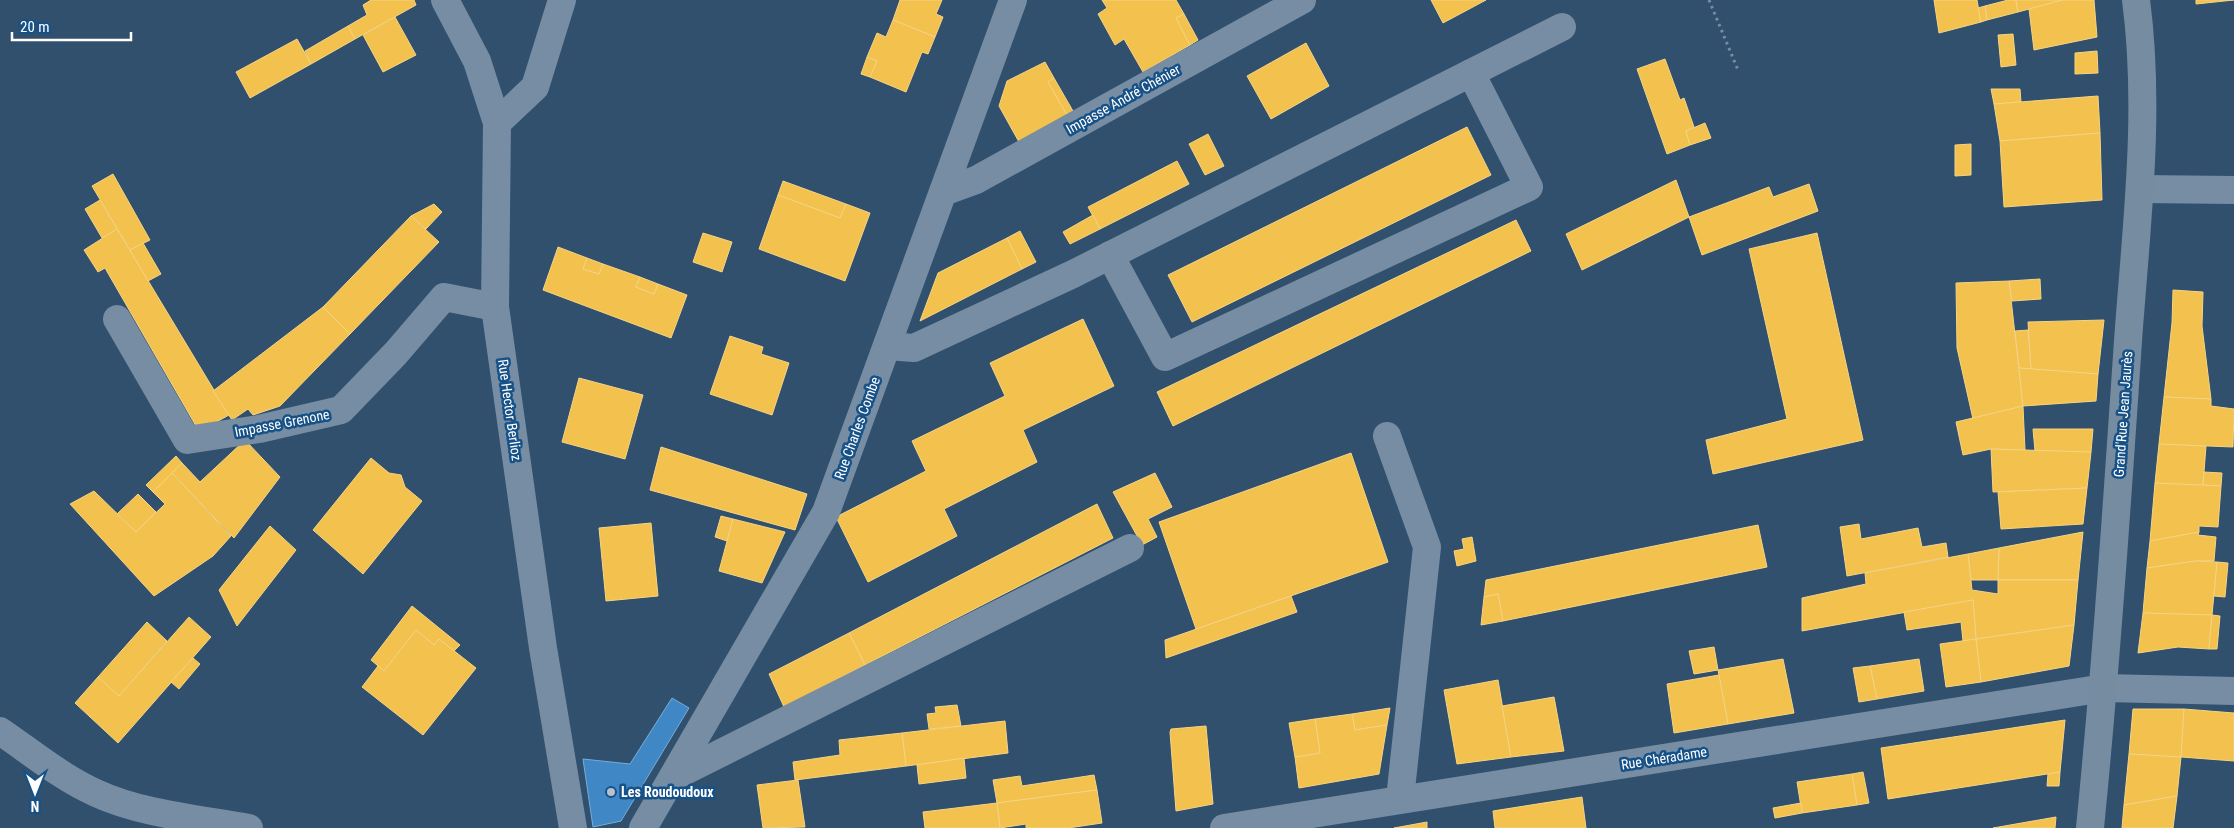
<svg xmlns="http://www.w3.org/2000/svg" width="2234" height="828" viewBox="0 0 2234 828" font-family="'Roboto Condensed',sans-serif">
<rect width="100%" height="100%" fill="#30506d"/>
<g fill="#f2c14e" stroke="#f6d483">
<polygon points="371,0 414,0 416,5 355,39 348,26 367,15 363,5"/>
<polygon points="900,0 942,0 936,14 943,17 935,37 893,20"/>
<polygon points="1102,0 1176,0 1184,14 1176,18 1190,45 1143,72 1124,39 1115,45 1098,14 1107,8"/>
<polygon points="1431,0 1486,0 1443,23"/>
<polygon points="1934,0 1977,0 1981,22 1939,33"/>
<polygon points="2008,0 2016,0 2018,12 1987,20 1985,6"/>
<polygon points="2016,0 2063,0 2018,12"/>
<polygon points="2063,0 2094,0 2097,37 2034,50 2029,9"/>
<polygon points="2196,0 2234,0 2196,4"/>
<polygon points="1985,6 1987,20 1981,22 1978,8"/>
<polygon points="1184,14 1198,40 1190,45 1176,18"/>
<polygon points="395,17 416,55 383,72 363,35"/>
<polygon points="893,20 935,37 928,54 922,52 906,92 870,77 877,61 867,57 877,33 886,37"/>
<polygon points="348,26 355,39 311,64 305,51"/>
<polygon points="2013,34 2016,65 2001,67 1998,35"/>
<polygon points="297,39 311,64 250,98 236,72"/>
<polygon points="1306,43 1329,86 1271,119 1247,76"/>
<polygon points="2097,51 2098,73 2075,74 2075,53"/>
<polygon points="867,57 877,61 870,77 861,74"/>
<polygon points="1665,59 1680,100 1684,98 1694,127 1686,131 1690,145 1667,154 1637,69"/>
<polygon points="1045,62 1054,78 1048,82 1067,115 1019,142 999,106 1007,81"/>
<polygon points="1054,78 1073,111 1067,115 1048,82"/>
<polygon points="1991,89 2020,89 2021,102 1994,104"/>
<polygon points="2098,96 2100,133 2000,141 1994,104"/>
<polygon points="1705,123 1711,138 1690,145 1686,131"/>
<polygon points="1467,127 1491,175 1192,322 1168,275"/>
<polygon points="2100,133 2102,200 2004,207 2000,141"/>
<polygon points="1208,134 1224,166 1205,175 1189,144"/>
<polygon points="1971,144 1971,175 1955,176 1955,145"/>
<polygon points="1177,161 1189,184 1100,229 1088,207"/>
<polygon points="113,174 150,240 130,250 92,186"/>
<polygon points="1676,180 1689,217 1582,270 1566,234"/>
<polygon points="783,181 846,204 840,218 778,195"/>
<polygon points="1809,184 1818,211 1702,255 1689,217 1769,187 1773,197"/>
<polygon points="778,195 840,218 846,204 870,213 845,281 759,249"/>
<polygon points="100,200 117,229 102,238 85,209"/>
<polygon points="434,204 442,212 426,229 411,216"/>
<polygon points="1093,215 1100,229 1070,244 1063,232"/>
<polygon points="411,216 439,242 350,334 323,307"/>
<polygon points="1516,220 1531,251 1173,426 1157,392"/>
<polygon points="117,229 229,415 209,426 196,426 105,268 98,272 84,250"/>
<polygon points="1020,231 1036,262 1022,269 1007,238"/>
<polygon points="703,233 732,242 722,272 693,262"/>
<polygon points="1817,233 1863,440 1713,474 1706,440 1787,419 1749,249"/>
<polygon points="1007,238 1022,269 920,321 938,273"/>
<polygon points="143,243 161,274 148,281 130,250"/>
<polygon points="558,247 587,258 583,269 599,274 603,264 640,277 636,287 654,294 658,284 687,295 671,338 543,290"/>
<polygon points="587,258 603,264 599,274 583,269"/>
<polygon points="640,277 658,284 654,294 636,287"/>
<polygon points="2040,279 2041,299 2012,301 2009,281"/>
<polygon points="2009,281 2023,406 1973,419 1957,348 1956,283"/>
<polygon points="2173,290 2203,292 2202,326 2211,399 2164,397 2172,323"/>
<polygon points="323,307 350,334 280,406 253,415 248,409 232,420 213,391"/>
<polygon points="1083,319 1114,386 1023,430 1037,462 944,509 957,536 868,582 836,517 926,471 912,441 1005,396 990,363"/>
<polygon points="2104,320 2098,374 2031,369 2028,322"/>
<polygon points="2028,330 2031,369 2019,368 2015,331"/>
<polygon points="730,336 763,347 761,354 789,363 772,415 710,394"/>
<polygon points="2019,368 2098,374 2096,401 2023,406"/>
<polygon points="579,378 643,395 625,459 562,442"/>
<polygon points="2164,397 2211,399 2211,406 2234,409 2233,447 2159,444"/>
<polygon points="2023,406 2025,450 1991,449 1963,455 1956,422"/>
<polygon points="2033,429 2093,429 2091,452 2035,451"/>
<polygon points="245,440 280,477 234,538 172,473 182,463 200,482"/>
<polygon points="2159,444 2206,446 2203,485 2155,483"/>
<polygon points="661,447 807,494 795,530 650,490"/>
<polygon points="1991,449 2091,452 2087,488 1993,492"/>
<polygon points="1351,453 1388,562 1196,629 1159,522"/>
<polygon points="176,456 182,463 153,492 146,485"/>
<polygon points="371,458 389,473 401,475 405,487 422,501 363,574 313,530"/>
<polygon points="2204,472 2222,473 2221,486 2203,485"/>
<polygon points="172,473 231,536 213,556 154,596 70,504 94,491 136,532 165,504 153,492"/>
<polygon points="1155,473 1172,507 1148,519 1157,537 1142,545 1113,492"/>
<polygon points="2155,483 2221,486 2218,527 2199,526 2199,532 2150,541"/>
<polygon points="2087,488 2083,524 2001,529 1998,492"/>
<polygon points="138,494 156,512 136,532 117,514"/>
<polygon points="1097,504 1113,538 865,665 849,633"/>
<polygon points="721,516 733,519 727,541 715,537"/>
<polygon points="733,519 785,532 762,583 719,571"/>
<polygon points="651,523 658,596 606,601 599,528"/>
<polygon points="1859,524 1861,539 1918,528 1922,547 1946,543 1948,557 1847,576 1840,527"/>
<polygon points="1758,525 1767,567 1503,621 1498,594 1484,597 1486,580"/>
<polygon points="270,526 296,550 237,626 219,590"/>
<polygon points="2083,532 2078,580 1998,580 1999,548"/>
<polygon points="2199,532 2198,535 2216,537 2214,561 2196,561 2147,568 2150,541"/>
<polygon points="1472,537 1476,561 1457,566 1454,551 1464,549 1462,539"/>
<polygon points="1999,548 1998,580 1971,580 1968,554"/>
<polygon points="1968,554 1972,590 1998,594 1998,580 2078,580 2074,625 1976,639 1973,600 1802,631 1802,598 1866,584 1865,573"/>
<polygon points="2196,561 2217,562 2212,615 2143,613 2147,568"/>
<polygon points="2217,562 2228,563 2225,597 2214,596"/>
<polygon points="1498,594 1503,621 1481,625 1484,597"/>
<polygon points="1291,596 1297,612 1166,658 1165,640"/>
<polygon points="1973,600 1976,639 1963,641 1961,622 1907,630 1904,612"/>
<polygon points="412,606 460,645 454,651 439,639 434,645 416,630 384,671 371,660"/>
<polygon points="2143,613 2212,615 2209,649 2178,647 2138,653"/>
<polygon points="2212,615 2220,616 2217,649 2209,649"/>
<polygon points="189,617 211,637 118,743 75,703 98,677 119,696"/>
<polygon points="147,622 167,641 119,696 98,677"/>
<polygon points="2074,625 2069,666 1981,682 1976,639"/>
<polygon points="416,630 434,645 439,639 476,668 423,735 362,687 378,666 384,671"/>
<polygon points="849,633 865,665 784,707 769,674"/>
<polygon points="1976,639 1981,682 1946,687 1940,644"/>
<polygon points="1714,647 1718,670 1694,674 1689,651"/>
<polygon points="193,658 200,664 179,689 171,682"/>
<polygon points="1783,659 1794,713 1728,724 1718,670"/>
<polygon points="1919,659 1924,691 1877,699 1870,666"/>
<polygon points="1870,666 1877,699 1859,702 1853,668"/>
<polygon points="1719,675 1728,724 1674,733 1667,684"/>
<polygon points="1498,680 1511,757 1457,764 1444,690"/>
<polygon points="1554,697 1564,751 1511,757 1502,706"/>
<polygon points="957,705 961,726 929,729 927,714 936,713 935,707"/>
<polygon points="1390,708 1387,725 1355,730 1352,714"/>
<polygon points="2133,709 2184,709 2181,757 2129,754"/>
<polygon points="2184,709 2234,713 2234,761 2181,757"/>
<polygon points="1352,714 1355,730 1387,725 1379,774 1299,788 1295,757 1320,753 1315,719"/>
<polygon points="1315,719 1320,753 1295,757 1289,723"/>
<polygon points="2065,720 2060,772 1888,799 1881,748"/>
<polygon points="1005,721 1008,753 906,766 902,733"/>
<polygon points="1206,726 1213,804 1176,811 1170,732 1171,729"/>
<polygon points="902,733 906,766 795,780 793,762 840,755 839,740"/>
<polygon points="2129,754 2181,757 2177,796 2124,805"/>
<polygon points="964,758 966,778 919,784 917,765"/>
<polygon points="1863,772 1869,803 1857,805 1852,774"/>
<polygon points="2060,772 2059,786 2047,786 2048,774"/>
<polygon points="1852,774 1857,805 1802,813 1797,782"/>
<polygon points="1094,775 1097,790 997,803 993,780 1020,776 1022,786"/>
<polygon points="798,780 805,827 763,828 757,785"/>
<polygon points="1097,790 1102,823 1068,828 1026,828 1026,824 1000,828 997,803"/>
<polygon points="2177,796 2173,828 2122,828 2124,805"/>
<polygon points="1582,797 1586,828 1495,828 1493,811"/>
<polygon points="997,803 1000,828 925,828 923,812"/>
<polygon points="1801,803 1802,813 1775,818 1773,808"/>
<polygon points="2056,817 2055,828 1993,828"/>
<polygon points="1427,822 1427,828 1394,828"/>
</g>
<polygon fill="#3f88c5" stroke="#79acd6" points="672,698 689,708 621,821 593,827 583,759 630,764"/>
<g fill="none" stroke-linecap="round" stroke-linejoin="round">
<polyline stroke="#778da3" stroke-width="3" stroke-dasharray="2.5 4" stroke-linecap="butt" points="1709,0 1738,70"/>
<g stroke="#778da3" stroke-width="28">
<polyline points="445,0 477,61 497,123 495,307 543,648 573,828"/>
<polyline points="497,123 535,87 562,0"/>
<polyline points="2141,189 2234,190"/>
<polyline points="943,192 976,180 1302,0"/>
<polyline points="1110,255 1165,357 1529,187 1471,73"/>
<polyline points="117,319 187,440 259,429 341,410 396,353 444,297 495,307"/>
<polyline points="887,346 914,348 1073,274 1562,27"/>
<polyline points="1387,436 1427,547 1400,799"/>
<path d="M0,731C31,752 62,778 96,793C141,814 200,819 249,828"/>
<polyline points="673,777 1130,548"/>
<polyline points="643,828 826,512 1013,0"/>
<polyline points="1224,828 2104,688 2234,691"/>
</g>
<path stroke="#768ca0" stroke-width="28" d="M2090,828C2106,666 2117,504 2128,341C2136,228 2151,113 2136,0"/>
</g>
<circle fill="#b7c2cc" stroke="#165187" stroke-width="2" cx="611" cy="792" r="5"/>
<g text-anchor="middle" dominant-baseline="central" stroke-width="5" stroke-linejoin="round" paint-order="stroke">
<g font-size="14" fill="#fff" stroke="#165187">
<text transform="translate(1123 99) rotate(-29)">Impasse André Chénier</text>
<text transform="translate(510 410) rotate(82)">Rue Hector Berlioz</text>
<text transform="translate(2123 414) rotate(-86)">Grand'Rue Jean Jaurès</text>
<text transform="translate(282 423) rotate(-11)">Impasse Grenone</text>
<text transform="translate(857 428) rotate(-70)">Rue Charles Combe</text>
<text transform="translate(1664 758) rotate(-9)">Rue Chéradame</text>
</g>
<g font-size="14" font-weight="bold" fill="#fff" stroke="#165187" text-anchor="start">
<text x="621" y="792">Les Roudoudoux</text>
</g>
</g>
<g transform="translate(35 793) rotate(180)" stroke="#165187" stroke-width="4" paint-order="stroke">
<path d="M0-4L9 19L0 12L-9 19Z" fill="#ffffff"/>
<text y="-8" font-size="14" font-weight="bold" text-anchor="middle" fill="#ffffff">N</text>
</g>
<path d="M12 32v8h119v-8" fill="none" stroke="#ffffff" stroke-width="2.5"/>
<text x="20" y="32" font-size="15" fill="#ffffff" stroke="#165187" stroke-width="4" paint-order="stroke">20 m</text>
</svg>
